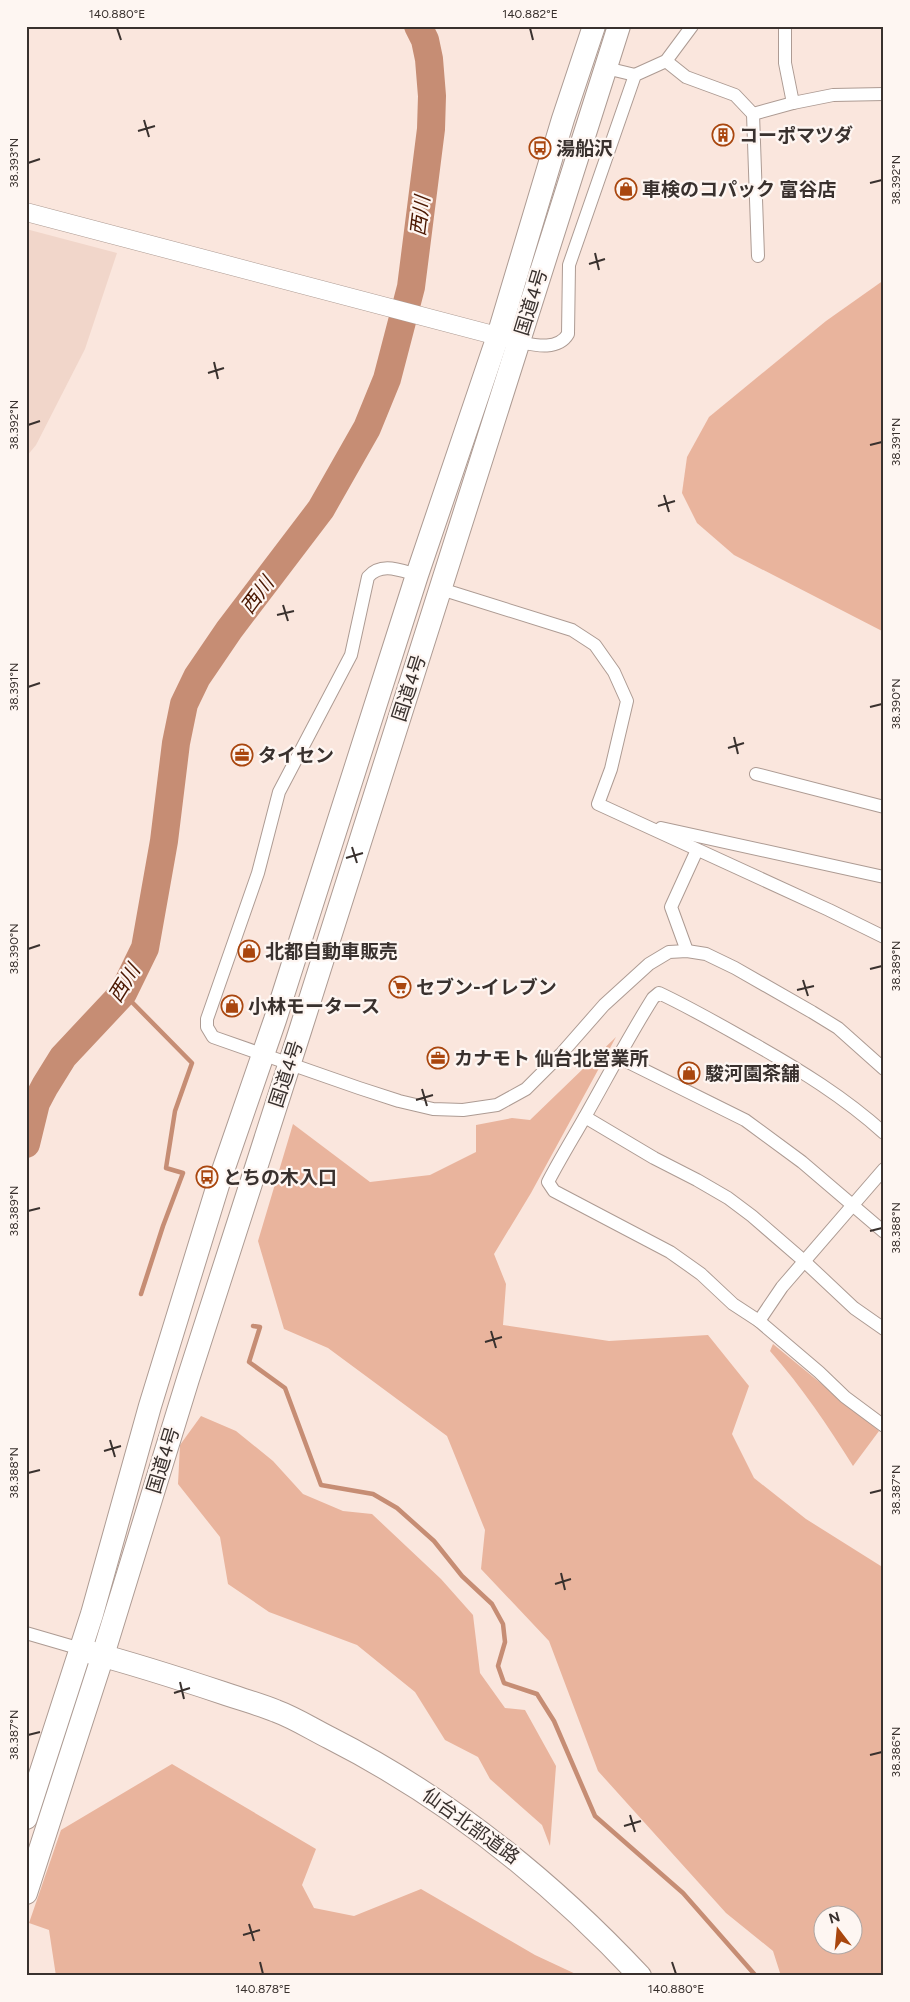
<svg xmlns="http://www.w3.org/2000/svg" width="910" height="2002" viewBox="0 0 910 2002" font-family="Figtree,'Noto Sans JP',sans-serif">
<rect width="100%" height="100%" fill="#fae6dd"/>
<polygon fill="#f1d6ca" points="26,229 117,253 85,349 36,445 26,457"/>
<g fill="#e9b49d" fill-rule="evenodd">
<polygon points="884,280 884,632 734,555 697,523 682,493 687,457 709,417 826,321"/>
<path d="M616,1037L531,1193L494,1254L506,1284L503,1325L609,1341L708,1335L749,1386L732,1434L754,1478L806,1519L884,1568V1976H781L773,1951L726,1913L598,1771L549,1641L481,1569L485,1530L447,1436L328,1348L284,1329L258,1241L293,1124L370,1182L430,1175L476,1152V1125L512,1118L530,1120ZM822,1914H852V1944H822Z"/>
<path d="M773,1344L879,1431L853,1466C828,1426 802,1387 770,1351Z"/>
<polygon points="201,1416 236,1431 273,1461 303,1494 343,1511 372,1514 441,1579 473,1615 480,1673 505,1708 525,1710 556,1766 550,1846 542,1825 490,1779 478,1757 445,1740 415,1692 357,1645 269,1612 228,1584 220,1537 178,1484 180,1445"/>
<polygon points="172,1764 316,1849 302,1885 314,1908 354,1916 421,1889 535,1955 580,1976 56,1976 49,1930 29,1923 61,1830"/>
</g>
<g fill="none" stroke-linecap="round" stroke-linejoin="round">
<g stroke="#c68d74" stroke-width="4.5">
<polyline points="123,993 192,1063 175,1111 166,1168 183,1173 163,1226 141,1294"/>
<polyline points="253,1326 260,1327 249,1362 285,1388 321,1485 373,1494 397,1508 434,1541 462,1576 492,1604 503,1624 505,1642 498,1666 504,1683 537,1694 554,1721 595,1816 683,1893 756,1976"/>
</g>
<polyline stroke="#c68d74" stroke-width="28" points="26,1144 36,1103 45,1086 63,1057 123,993 145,948 164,841 176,743 184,704 197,677 229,630 321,509 367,428 387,379 411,287 431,129 432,96 429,59 425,40 418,26"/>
<g stroke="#ad9b93" stroke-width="14">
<g id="street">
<polyline points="785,26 785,63 793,103 833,95 884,94"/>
<polyline points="666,61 686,77 735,95 753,114 793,103"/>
<polyline points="606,68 635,75"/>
<polyline points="753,114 758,256"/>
<path d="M519,342C534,345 558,351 568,334L569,265L635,75L666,61L692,26"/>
<path d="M417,575C399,570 381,562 368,577L351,655L279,792L258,873L207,1019V1027L213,1037L359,1088L399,1101L433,1109L463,1110L497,1105L526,1089L561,1054L604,1005L649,964L669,952L687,951L706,954L735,968L812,1012L838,1028L884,1069"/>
<polyline points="441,589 572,630 595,645 614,672 627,701 611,769 598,804 829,910 884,937"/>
<polyline points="756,774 884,807"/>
<polyline points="661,828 884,877"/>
<polyline points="687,951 671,907 697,850"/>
<polyline points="618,1057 745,1120 802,1162 884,1232"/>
<polyline points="585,1117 654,1158 697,1180 728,1198 752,1216 804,1261 854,1308 884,1329"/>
<path d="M884,1133C844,1097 800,1070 754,1044C722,1026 691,1008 659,993L653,998C629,1036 608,1076 586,1115C573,1138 560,1159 548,1182L554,1191L670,1252L701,1274L733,1304L759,1321L819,1372L845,1397L884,1426"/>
<polyline points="759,1321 782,1287 884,1169"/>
<polyline points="26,1633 81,1649"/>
</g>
</g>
<g stroke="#ad9b93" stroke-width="19">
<polyline id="secondary" points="26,212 509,339"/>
</g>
<g stroke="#ad9b93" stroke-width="24">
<g id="highway">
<path d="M89,1652C134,1664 178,1678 223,1693C240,1699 259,1704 276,1711C295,1718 312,1729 330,1738C448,1798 550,1880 640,1976"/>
<polyline points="26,1818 92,1614 150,1406 218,1185 275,1020 417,575 498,336 563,119 594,26"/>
<polyline points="26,1893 103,1655 188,1379 301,1028 619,26"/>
</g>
</g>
<use href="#street" stroke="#fff" stroke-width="12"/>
<use href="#secondary" stroke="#fff" stroke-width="18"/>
<use href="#highway" stroke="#fff" stroke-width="22"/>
</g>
<path fill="none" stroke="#39312e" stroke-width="2" d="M117,28L121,40M530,28L533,40M144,120L149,137M138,131L155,126M28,163L40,159M870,183L882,180M595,253L599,270M589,264L605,259M214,362L218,379M208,373L224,368M28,425L40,421M870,445L882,442M664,495L669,512M658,506L675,501M283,605L288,621M277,615L294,611M28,687L40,683M870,707L882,704M734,737L738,754M728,748L744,743M352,847L357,863M346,858L363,853M28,949L40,945M870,969L882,966M803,980L808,996M797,990L814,986M422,1089L427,1106M416,1100L433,1095M28,1211L40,1208M870,1231L882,1228M491,1331L496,1348M485,1342L502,1337M110,1440L115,1457M104,1451L121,1446M28,1473L40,1470M870,1493L882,1490M561,1573L565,1590M555,1584L571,1579M180,1682L184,1699M174,1693L190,1688M28,1735L40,1732M870,1755L882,1752M630,1815L635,1832M624,1826L641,1821M249,1924L254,1941M243,1935L260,1930M260,1962L263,1974M672,1962L676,1974"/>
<defs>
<g id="building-ring" transform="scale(1.125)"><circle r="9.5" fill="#fef6f2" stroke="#a9460e" stroke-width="1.5"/><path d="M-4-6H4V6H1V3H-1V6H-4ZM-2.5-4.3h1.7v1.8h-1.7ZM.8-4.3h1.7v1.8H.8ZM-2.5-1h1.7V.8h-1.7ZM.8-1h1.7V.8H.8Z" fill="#a9460e"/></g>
<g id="bus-ring" transform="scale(1.125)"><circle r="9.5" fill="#fef6f2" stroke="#a9460e" stroke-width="1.5"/><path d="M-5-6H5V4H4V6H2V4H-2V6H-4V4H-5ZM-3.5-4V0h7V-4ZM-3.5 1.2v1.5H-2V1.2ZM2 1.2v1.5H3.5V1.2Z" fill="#a9460e"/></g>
<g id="shop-ring" transform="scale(1.125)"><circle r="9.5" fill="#fef6f2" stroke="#a9460e" stroke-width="1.5"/><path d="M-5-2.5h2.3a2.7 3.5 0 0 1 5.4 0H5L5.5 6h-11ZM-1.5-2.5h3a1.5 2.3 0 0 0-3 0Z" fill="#a9460e"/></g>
<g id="office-ring" transform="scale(1.125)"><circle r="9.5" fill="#fef6f2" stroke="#a9460e" stroke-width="1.5"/><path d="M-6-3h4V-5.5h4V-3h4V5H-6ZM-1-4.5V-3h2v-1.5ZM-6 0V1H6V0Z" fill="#a9460e"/></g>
<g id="supermarket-ring" transform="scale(1.125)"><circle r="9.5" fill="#fef6f2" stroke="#a9460e" stroke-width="1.5"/><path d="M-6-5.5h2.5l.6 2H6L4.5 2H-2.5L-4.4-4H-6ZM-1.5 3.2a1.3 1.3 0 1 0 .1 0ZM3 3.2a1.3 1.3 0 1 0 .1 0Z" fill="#a9460e"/></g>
</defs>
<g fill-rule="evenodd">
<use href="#building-ring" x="723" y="135"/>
<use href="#bus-ring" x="540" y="148"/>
<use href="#shop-ring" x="626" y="189"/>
<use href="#office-ring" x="242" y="755"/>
<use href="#shop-ring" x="249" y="951"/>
<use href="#supermarket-ring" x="400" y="987"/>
<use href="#shop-ring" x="232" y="1006"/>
<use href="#office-ring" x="438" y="1058"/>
<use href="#shop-ring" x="689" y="1073"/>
<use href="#bus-ring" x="207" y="1177"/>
</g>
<g text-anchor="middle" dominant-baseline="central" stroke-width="4.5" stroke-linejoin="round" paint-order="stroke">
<g font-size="19" font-weight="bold" fill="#39312e" stroke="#fef6f2" text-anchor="start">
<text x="739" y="135">コーポマツダ</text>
<text x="556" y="148">湯船沢</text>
<text x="642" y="189">車検のコパック 富谷店</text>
<text x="258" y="755">タイセン</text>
<text x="265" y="951">北都自動車販売</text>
<text x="416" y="987">セブン-イレブン</text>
<text x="248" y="1006">小林モータース</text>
<text x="454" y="1058">カナモト 仙台北営業所</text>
<text x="705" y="1073">駿河園茶舗</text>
<text x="223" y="1177">とちの木入口</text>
</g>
<g font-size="19" fill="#39312e" stroke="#fef6f2">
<text transform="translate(531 302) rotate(-73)">国道4号</text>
<text transform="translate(409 688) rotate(-72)">国道4号</text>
<text transform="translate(286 1074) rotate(-72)">国道4号</text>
<text transform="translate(163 1460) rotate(-73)">国道4号</text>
<text transform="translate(471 1826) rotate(36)">仙台北部道路</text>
</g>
<g font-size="20" font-style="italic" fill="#4b1700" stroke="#fef6f2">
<text transform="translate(420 216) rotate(-83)">西川</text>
<text transform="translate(257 595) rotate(-53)">西川</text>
<text transform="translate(124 983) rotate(-58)">西川</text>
</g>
</g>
<rect width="910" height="2002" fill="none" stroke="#fef6f2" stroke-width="55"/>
<g transform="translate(838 1930) rotate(344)"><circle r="24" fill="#fef6f2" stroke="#afa7a4"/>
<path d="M0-4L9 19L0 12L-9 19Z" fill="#a9460e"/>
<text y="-8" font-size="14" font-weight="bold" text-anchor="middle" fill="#39312e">N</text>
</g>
<rect x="28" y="28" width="854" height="1946" fill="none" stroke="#39312e" stroke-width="2"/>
<g font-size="12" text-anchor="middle" fill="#39312e">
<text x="117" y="18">140.880°E</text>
<text x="530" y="18">140.882°E</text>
<text transform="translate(14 163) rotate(-90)" y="4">38.393°N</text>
<text transform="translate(896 180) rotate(-90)" y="4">38.392°N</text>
<text transform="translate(14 425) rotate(-90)" y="4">38.392°N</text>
<text transform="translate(896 442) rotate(-90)" y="4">38.391°N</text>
<text transform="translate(14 687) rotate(-90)" y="4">38.391°N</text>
<text transform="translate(896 704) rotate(-90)" y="4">38.390°N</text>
<text transform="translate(14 949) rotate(-90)" y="4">38.390°N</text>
<text transform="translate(896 966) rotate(-90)" y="4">38.389°N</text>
<text transform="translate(14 1211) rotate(-90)" y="4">38.389°N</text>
<text transform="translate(896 1228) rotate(-90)" y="4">38.388°N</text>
<text transform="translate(14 1473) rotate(-90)" y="4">38.388°N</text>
<text transform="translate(896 1490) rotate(-90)" y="4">38.387°N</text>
<text transform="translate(14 1735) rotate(-90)" y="4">38.387°N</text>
<text transform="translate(896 1752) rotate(-90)" y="4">38.386°N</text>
<text x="263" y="1993">140.878°E</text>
<text x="676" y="1993">140.880°E</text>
</g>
</svg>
